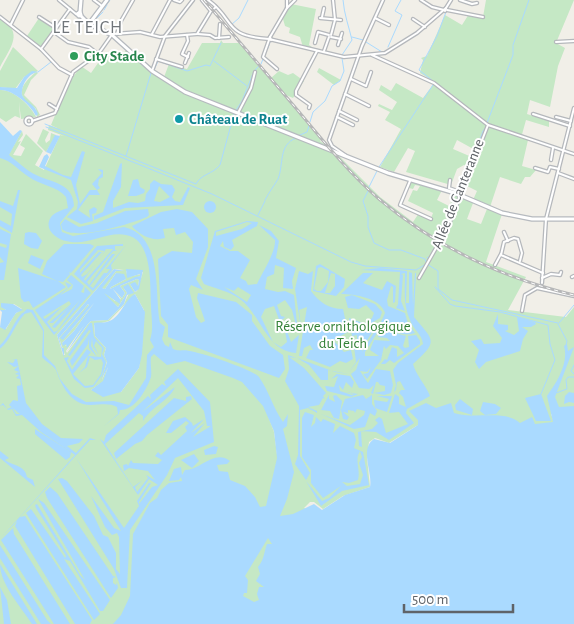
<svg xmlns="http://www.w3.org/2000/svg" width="574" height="624" viewBox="0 0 574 624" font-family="'Alegreya Sans',sans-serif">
<rect width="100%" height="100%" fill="#f1efe8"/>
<g fill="#c5e8c5" fill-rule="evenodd">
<path d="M486,0H574L556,43L565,48L558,66L550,107L530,100L527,114L549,121V127L526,120L521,138L528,140L522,166L536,170L530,177H525L521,184L500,177L490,207L473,200L477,191L467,186L464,193L462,192L471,168L464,165L457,169L451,185L406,172L415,151L408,148L394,172L380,167L401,129L385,120L390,112L378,106L379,104L392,110L397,102L379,90L381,85L391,91L396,83L423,98L435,82L420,73L423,60L421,58L427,56L445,15L462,25L469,14L483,17ZM457,140L477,151L474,158L453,149Z"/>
<polygon points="291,4 316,9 309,45 316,50 303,47 300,37 289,33 290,28 285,26 283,19"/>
<polygon points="39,18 55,29 41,47 27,36"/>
<path d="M0,19C25,32 10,48 0,67Z"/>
<path d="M221,40L223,43H241L271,78L279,71L288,75L293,73L304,81L293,98L286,95L322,138L320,141L334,151L380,197L413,222L419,213L431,218L433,213L408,201L413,190L417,191L420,186L415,185L413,189L409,188L411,181L442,190L437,200L449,206L455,194L473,203L467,219L481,224L487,209L502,214L486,262L526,277L508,310L566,317L574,307V413L551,414L554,422L574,555L235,624L236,590L269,534L274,533L289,469L266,411L274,432L278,462L272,495L215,624H0V327L6,329L15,314L22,309L14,304L1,305L6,310H0V150L9,154L22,131L23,135L18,142L21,141L13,155L21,156L25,148L20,145L26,134L43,151L35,165L44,170L60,135L64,136L48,130L49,125L57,128L51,125L68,84L81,66L91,73L105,53L112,57L116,53L121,56L128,48L164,77L169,64L187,69L202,43H220ZM114,269L124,270L116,271L101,288L105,289L116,273L126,279L111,287L110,289L140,276L141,274L128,277L126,271L143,272L137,291L135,292L130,284L138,286L139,280L137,279L120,286L125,293L122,298L113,289L121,299L115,301L104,292L103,294L118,307L127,293L123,287L129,293L124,304L108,320L91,321L88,324L67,353L66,351L84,325L83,324L68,345L65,346L67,344L62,343L74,331L94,303L63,340L89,305L88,304L59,338L65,355H63L57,335ZM135,294L144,310L141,351L139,368L121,392L91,390L104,381L108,365L102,380L107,361L104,355L106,348L95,336L94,325L109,321ZM418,425L364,500L314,512L304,508L310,502H314L323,509L343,496L370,487L367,458L369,442L375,438L389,443Z"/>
<polygon points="13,47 38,71 24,77 15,89 0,87 0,71"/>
<polygon points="319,68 341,80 334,85 317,72"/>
<path d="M36,72L38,73L31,80L24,95L36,107L40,115L37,117L36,109C33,106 30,105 27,102C14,91 28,79 36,72Z"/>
<path d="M0,90C13,89 31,106 36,117L21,119L19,102L20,118L15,116L6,122L0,118Z"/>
<polygon points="43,129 49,132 45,140 46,143 50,140 51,133 56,135 46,152 37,143"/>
</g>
<g fill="#aadaff" fill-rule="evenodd">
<path d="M32,71L39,72C29,72 21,85 22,95C26,103 35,104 38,114L36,116C31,105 12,89 0,90V87L17,88L24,77Z"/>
<path d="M0,122L13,136L20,130L22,131L9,155C17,161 26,170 34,174C51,183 73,182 74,206L60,223L62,232L73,236L124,227C164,236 154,294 160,323L165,327L162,339L165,345L169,347L170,342L173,349C181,352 183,349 190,351C202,353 252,369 259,377C269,391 273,408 283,422L288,414L287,426L283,429L294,472L287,499L280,516L293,514L314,504L322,510L345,495L370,487C373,473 359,449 374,439L390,443L418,425V420L409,411L426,403L436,408L451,403L454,413C475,420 505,409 520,423L532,417L535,424L553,422L547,396C557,382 569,363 564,346L567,344L568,351L574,347L555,397L559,407L574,406V624H113L121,615L130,596L133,534L150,503L157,498L161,490L169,483L182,481L181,477L179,480L169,481L174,469L181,467L182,475L185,470C201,470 214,449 230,461L227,464L217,465L219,471L228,472L230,480L245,486L255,497L260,507L266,506L277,458L274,431L263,406L242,382L233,378L185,361L167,365L154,354L151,357C150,363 152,371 151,377C146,391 135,410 120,410L119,414L104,426L118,414L117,407C107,401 94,407 83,404C68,399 61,384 56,370C53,365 46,362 42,357L43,331L31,312L21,315L27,309L33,310L44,330V355L55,366L60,379L72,394L86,402L114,401L129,405L146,378L147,355L154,347L150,340C154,329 151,316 151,305C150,286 153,239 126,235C106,231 87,247 66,241C56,239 43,229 51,217C55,212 62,210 68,208L66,197C57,186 40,185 29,177C18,170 12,161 0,158ZM268,538L272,544H267C264,552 264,560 258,567L260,574L256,581L264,587H259L257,594L259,600L254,602L243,596L244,593H247L248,580L245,576Z"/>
<polygon points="55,135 60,136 51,154 46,152"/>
<polygon points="82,151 85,152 76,185 80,204 90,190 97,190 92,184 102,173 98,169 103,170 103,177 99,179 98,185 100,188 97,190 100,195 89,195 78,210 90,218 89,210 94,207 97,209 96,213 92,214 93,221 81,224 67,217 77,209 78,202 71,180 39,167 44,156 47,154 49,157 45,166 63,175 71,177"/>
<path d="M122,163L121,187L113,201V208L129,202L138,203L145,201L146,194L150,189V184L154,180L161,184L172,185L175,190L172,197L175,201L180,202L188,187L190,188L183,205L125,208L94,220V216L103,212L120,164ZM159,186L170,197L160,202L154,201Z"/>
<polygon points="138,179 140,187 145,190 144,193 136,196 128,196 133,180"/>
<polygon points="18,190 20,190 12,233 0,226 0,220 11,226 12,214 0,207 0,201 13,206"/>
<circle cx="210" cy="207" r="6"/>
<path d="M148,209L149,215L147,217C130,224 76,241 62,229L61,224L65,219L79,227L97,223L125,211Z"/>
<path d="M177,209L192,212L208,229V247L196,279L203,290L191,285L189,289L196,317L201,323L205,321L197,298L198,293L236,302L252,315V321L270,346L283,355L285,369L279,378L168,337V325L161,316L158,259L172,251L192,253L193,242L185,232L176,235L174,228L163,229L165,238C153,242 139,235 132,226L161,212Z"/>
<path d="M247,221L258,222L257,226L232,240L234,246L231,250L224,247L223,241L220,246L230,251H238L250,260L240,278L246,281L248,285L257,284C262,273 276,252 275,240L259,225L271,231L279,241L276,258L296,268L292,281L293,289L283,288L284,268L275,265L274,274L267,277L265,289L278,292L285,291L294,295L298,333L292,310L285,300L277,305L281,316L285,317L282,320L285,330H283L274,306L265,309L261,317L273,342L281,347L287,342L285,331H287L291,342L299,335L296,353C266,351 262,316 240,299C229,291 216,289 204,284L201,278L215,231ZM247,222L252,223L242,229L216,236V232ZM224,287L234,291L238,287L251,295L247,302Z"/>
<polygon points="0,229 11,234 4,280 0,280 0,263 4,262 0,257 0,246 6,248 7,245 0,243"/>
<polygon points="29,232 36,233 42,241 38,249 31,248 24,244 25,233"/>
<polygon points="64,244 90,244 94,246 71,273 69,272 70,274 63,282 58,281 66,287 33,308 29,301 24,302 21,298 18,268 57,281 42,274 47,261"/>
<path d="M123,244V246H115V250L117,251H113L87,282L89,285L112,254H115L90,286L93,288L104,273H107L110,269H106L126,245L111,265L112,270L93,291L74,274L97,246ZM106,249H113L85,281L84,279ZM98,250L105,251L87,274L82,277L81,275L102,252H99L80,273V270Z"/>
<polygon points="31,255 44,260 40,269 28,263"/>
<path d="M320,264L345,279L344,287L336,296L313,291L316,266ZM321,267L329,271L328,282L321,291H317L314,289L318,268ZM331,273L335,274V286L330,293H325Z"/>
<path d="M380,268L407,271L406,303H409V272L412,273L413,305L415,273H416L414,317C435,342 438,341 413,364C415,373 426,386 430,396L407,409L406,413L414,423L389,440L376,432L361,431L362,447L359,446L358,432L372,429L378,423L375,420L379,417L382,419L386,433L408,424L399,412L389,413L395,394L399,397V404L406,407L403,397L399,393L401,390H405L400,381L397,382L396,390L394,392L396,385L393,370L398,363L423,344C422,334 413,329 410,320C403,304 405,290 405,273L401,274L403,275L401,301L405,311L396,308L398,304L400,272L361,270Z"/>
<polygon points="114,269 124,271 116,271 102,288 105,289 116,273 124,274 126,279 111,287 110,289 135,277 140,276 140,274 127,278 126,269 143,270 139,289 135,292 130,284 135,282 138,286 139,280 137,279 120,286 125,293 122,298 113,289 120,299 120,304 104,293 118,307 127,293 123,287 128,284 134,293 127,295 124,304 108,320 91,321 88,324 66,353 84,325 67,348 66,344 63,346 62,343 74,331 94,303 63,340 60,338 89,305 88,304 59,338 62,348 64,348 64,357 57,335"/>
<path d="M299,271L308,274L313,271L311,291C319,302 329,309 343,309L348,332L333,340L344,352L351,350L353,359L346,363L340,361L330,367L306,358L310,350H313L310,345L304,348L302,356H299L307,307L299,310L301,328L295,289Z"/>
<path d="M363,273H373L363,283L382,290L387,281L396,286L395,302L393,303V287L391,286L387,300L388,306L405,313L408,324L415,333C405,337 392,331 383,327L381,322L385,313C381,298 354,294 341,294Z"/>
<path d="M71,275L84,286L81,292L84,293L85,287L91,293L54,335L35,310L68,288L65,282L72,285L60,295L72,289L73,285L67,280ZM80,300L57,331L54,332L47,322L63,306L45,319L43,317L69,301L71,304L49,323H53L70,306L52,327L55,328Z"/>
<path d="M135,294L145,312L142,354L139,368L121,392L103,397L91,390L103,381L108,367L101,380L107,362L104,355L106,348L95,336L94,323C98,322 103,323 107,322C121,318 124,300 135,294Z"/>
<polygon points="352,295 375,304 382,312 380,318 373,322 371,327 373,331 366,342 357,344 357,335 352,336 349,318 365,324 372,318 374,313 366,305 359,309 348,308 345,297"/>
<polygon points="1,303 13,304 23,310 16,313 5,330 0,327 2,312 0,310 6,310 1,307"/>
<polygon points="498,314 498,324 508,325 508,330 505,331 514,335 519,331 517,317 535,322 536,324 531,327 522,327 528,331 523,339 520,351 486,362 479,369 475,362 479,350 471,341 481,339 484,344 500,343 502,338 493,326"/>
<polygon points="90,323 92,323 94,337 104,348 102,354 106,362 102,375 93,387 85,388 74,379 64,358 69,357 67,361 72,370 87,349 91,352 73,374 85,386 93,385 101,374 103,363 101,359 95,360 90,357 87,367 79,373 85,367 88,356 101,357 102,348 96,341 94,346 99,355 93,347 92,338 91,346 97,357 89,348 89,338 88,344 72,366 70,361 91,331 89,330 70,356 68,355"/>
<polygon points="376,329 377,333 365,352 365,356 379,356 370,350 374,340 390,341 387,338 378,337 381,329 406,336 403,346 405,348 409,347 408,336 416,335 420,341 420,344 394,363 390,360 385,364 381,364 385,359 387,360 392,347 397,349 397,357 404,353 398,346 390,345 386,349 384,346 381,360 367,379 363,374 368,373 371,367 367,372 360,371 368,383 376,369 390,371 393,385 391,393 384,395 374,393 385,391 385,386 380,385 378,382 376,382 373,394 371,393 374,385 369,389 359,388 351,374 356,370 360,358 349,372 356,362 354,347 364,344 362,352"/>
<polygon points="288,355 296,358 289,357 304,368 326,393 323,396 325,399 323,398 319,405 308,407 317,411 317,413 308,408 300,410 300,456 310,473 306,480 295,464 298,455 299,406 285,381 289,369"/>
<polygon points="297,358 335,372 348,374 328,370 328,380 321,380 309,365"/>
<polygon points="17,359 26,403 42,424 61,438 83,439 79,443 67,446 76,453 90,438 96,440 90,440 20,517 25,516 92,620 90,624 75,624 15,526 17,521 0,539 75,455 41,432 22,415 16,416 12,409 8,410 3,405 0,406 3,403 7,409 12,407 16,414 20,414 9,405 13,400 18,401 17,386 21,385 20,379 16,378 19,375 15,374 19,372 14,370 18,366 14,367 7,362 13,363 15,360 12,360"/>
<path d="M178,369L210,402L214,442L175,458L167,475L130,530L127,588H121L114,569L58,479L62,478L67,481L94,516L103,535L108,537L116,553V569L120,574L119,537L117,533L112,535L105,527L91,496L114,528L121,531L76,458L124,528L139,506L137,501L149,483H151L139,502V504L152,487L158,485L149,479L138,495L100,439L104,442L106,435L148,396L151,399L150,395L162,384L166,386L164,382ZM178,378L204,411L207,426H211L193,437L205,423L191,433L204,419L193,426L192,423L185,417L173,421L166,433H171L186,421L189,423L185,427L187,431L161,455L158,452L155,456L162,460L158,464L133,463L131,460L128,466L127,464L123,465L124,471L129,468L148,471L155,480L146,475L148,478L137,492L135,487L143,480L133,487L105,444L139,413L143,416V421C151,407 170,400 175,387L142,412Z"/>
<polygon points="337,374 350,376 354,382 352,388 346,382 343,390 339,385 340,391 352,395 354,394 346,392 358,394 351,397 327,391 325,386 334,387 338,376 331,379"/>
<polygon points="569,392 574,393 574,403 569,402 564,404 565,396"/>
<polygon points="541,394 551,421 536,421 525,398"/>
<polygon points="329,395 329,399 335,402 333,396 336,395 342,401 339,419 334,418 330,411 321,410"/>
<polygon points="363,395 366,399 372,395 372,404 377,411 375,416 370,413 365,427 354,429 321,414 350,425 364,415 365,411 357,409 355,413 354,411 348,410 348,413 343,412 349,417 347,420 343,419 341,410 345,399"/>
<polygon points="191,396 192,399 147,435 142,441 135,444 116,459 114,453 174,398 186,401 186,397"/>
<polygon points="377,396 392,396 387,412 375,408 374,400 387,402 389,399"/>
<polygon points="460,399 473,409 472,415 456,410 455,405"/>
<polygon points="483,402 495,404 501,408 496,414 485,415 480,411"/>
<path d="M305,412L314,415L311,427L315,423L316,417L321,422L323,419L335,424L333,433L340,426L354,433L356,440L354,448L363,452L369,485L342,491L321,506L306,481L322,501L329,498L341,486L323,498L311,483V470L302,457V418ZM360,451L362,457L359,463L363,475L360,484L347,486L342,482L349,483L358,480C361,470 354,460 360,451Z"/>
<polygon points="35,429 71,452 70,457 66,460 35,434"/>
<polygon points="214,446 218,447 216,454 205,455 204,450"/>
<path d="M0,451L9,458L5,460C13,466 25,465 27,477L33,480L35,487L0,458Z"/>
<polygon points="194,454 199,461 192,468 181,460"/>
<polygon points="50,487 57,493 113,576 116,577 113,578 113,583 116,585 117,583 118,588 111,598 47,498 45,492"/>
<polygon points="38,499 44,503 110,600 103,611 100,611 70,561 64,559 100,614 94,620 26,513 31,509 65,558 66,556 36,508 35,505 37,504 80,575 85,580"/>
<polygon points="13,528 14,534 70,624 54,624 1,540"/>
<polygon points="0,545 47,620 51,624 41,624 0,558"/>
<path d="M0,564L37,624H32C21,607 0,584 0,564Z"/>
<polygon points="0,587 7,600 11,624 4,624"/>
</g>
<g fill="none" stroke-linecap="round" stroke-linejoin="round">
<g stroke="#aadaff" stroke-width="1">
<polyline points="107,4 110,0"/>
<polyline points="104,10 107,5"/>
<polyline points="286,12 295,1"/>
<polyline points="97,18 103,12"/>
<polyline points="231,25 239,18 248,0"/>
<polyline points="352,37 363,40"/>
<polyline points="366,42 382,52"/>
<polyline points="513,45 529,0"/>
<polyline points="388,47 402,15 395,11 401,0"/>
<polyline points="268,48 270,42"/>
<path d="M342,55L352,40C349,27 344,14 343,0"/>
<polyline points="264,56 267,49"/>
<polyline points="214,61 247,86"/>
<polyline points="261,64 263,59"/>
<polyline points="154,70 158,61 187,71 206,65 210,66 221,43"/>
<polyline points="38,72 51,62"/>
<polyline points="433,81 419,70 437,36 446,12"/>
<polyline points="236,110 242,101 254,71 259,66"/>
<polyline points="310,122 313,112 325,101 332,86 340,81 344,71 342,58"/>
<polyline points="487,123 513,55 513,46"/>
<path d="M45,124L196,184C201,174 213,174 220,165L234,114"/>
<polyline points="46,127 212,194 351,262 365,266 416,270 426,264"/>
<polyline points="300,135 307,132 309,126"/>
<polyline points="126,156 151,73"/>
<polyline points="379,167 433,85"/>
<polyline points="464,183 483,131 487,126"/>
<polyline points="369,187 377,171"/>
<polyline points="368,191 363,201 368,216 368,227 374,243 389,250 401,250 425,259 427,264 438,271 438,289 452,300 558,323"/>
<path d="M265,200C269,192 274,186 278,179C284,164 278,145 296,138"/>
<polyline points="258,215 265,201"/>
<polyline points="447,225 451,218"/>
<polyline points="440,239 446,227"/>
<polyline points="427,258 428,257"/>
<polyline points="435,287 450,304 455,306 500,312 548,325 550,344 555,360 541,394"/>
<polyline points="559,323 574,305"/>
<polyline points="558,324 567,341 566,345"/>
<polyline points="574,365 571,371 574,374"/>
<polyline points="556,393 567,389 566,380 568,377 574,377"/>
</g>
<path stroke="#aadaff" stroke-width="2.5" d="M0,347C11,338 13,324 23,314"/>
<g stroke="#b5b8bc" stroke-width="4.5">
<g id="minor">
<polyline points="59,0 76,14"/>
<polyline points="94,0 102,6"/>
<polyline points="174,0 180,2 182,0"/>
<polyline points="202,0 211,11"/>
<path d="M208,0C236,20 222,36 269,39L270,37L271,40"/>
<polyline points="421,0 432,7 444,10"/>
<polyline points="460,0 472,4 477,3"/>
<polyline points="287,8 295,0"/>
<polyline points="446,8 451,0"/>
<polyline points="447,10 483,17"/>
<polyline points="0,17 41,49 59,68 72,75"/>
<polyline points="39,17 56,28"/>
<polyline points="322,17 324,8"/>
<polyline points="320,18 341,20"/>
<polyline points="375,18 389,25"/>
<polyline points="413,19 425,27"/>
<polyline points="11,24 23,0"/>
<polyline points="54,32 68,42 89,47 98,54"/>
<polyline points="113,34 140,32 160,37 197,34 211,11 216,7"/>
<polyline points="117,34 121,21 133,0"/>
<polyline points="152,34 170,0"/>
<polyline points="198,34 210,35 215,38 229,37"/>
<polyline points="187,35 188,41 182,54 188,57"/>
<polyline points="331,35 335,20 333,0"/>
<polyline points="270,37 287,8 287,0"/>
<polyline points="331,37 341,39"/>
<polyline points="219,38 220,24"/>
<polyline points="269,39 344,57 385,53 417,33 446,8 445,11"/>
<polyline points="269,40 263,57 277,69"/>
<polyline points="556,42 574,41"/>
<polyline points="315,43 318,32 329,35"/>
<polyline points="338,45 342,33"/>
<polyline points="41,49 70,9"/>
<polyline points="324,51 329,37"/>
<polyline points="372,55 434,83 488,125 574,154"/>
<polyline points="156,59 182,67"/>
<polyline points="185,63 189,53"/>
<polyline points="152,71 165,36 193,0"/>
<polyline points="351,79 366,86 371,72"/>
<polyline points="345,94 369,106"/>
<polyline points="49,104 57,109"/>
<polyline points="309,108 310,105 296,95 296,91 317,51"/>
<polyline points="339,111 357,120"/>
<polyline points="238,113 251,88 255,72"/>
<polyline points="533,114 570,126"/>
<polyline points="337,117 353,125"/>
<polyline points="556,117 571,121"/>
<circle cx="29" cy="121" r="3.5"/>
<polyline points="32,121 55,113 73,72 99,53 111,36"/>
<polyline points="345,155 332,146 329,140 362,46 383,0"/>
<polyline points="551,160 553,148"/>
<polyline points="535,168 548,172 550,167 559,169"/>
<polyline points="558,173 574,179"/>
<polyline points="450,180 449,188 460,192"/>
<polyline points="410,181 400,205 431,219"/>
<polyline points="504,232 508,241"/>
<polyline points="520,261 522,253 518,239 514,238 504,242 501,255 543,273"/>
<polyline points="495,265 501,254"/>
<polyline points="572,277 574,276"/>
<polyline points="419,278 448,227 488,125"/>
<polyline points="542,278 551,274 560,275 561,272"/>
<polyline points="542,283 546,219 574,108"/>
<polyline points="522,311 525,295 537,288 574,296"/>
</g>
</g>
<g stroke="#b6babf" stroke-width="5.5">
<g id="secondary">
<polygon points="80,12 81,15 79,16 77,14"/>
<polyline points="80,12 81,0"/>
<polyline points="81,16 89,24 110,34"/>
<polyline points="89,24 107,0"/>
<polyline points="112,35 152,71 185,92 388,173 455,193 502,213 532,219 574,219"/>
</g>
</g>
<use href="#minor" stroke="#fff" stroke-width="2"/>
<use href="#secondary" stroke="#fff" stroke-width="3"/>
<g stroke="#b6b7b8" stroke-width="3">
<path id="rail" d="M204,0C236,38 268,75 300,113C325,143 349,173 379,199C435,246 502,278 574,295"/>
</g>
<use href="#rail" stroke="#fff" stroke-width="1" stroke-dasharray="4" stroke-linecap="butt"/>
</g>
<circle fill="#2e9e5b" stroke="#fff" stroke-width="2" cx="74" cy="56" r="5"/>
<circle fill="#0f9aa8" stroke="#fff" stroke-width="2" cx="179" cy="119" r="5"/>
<g text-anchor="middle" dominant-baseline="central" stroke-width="4" stroke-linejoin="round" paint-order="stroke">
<g font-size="15" font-weight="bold" fill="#27864d" stroke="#fff" text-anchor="start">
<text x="84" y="56">City Stade</text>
</g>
<g font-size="15" font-weight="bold" fill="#0d838f" stroke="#fff" text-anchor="start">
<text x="189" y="119">Château de Ruat</text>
</g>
<g font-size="15" fill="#5f6368" stroke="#fff">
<text transform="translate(458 194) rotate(-68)">Allée de Canteranne</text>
</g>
<g font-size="15" fill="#348238" stroke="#fff">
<text x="343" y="326">Réserve ornithologique<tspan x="343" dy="17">du Teich</tspan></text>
</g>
<g font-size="18" letter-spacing="1" fill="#70757a" stroke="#fff">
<text x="88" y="28">LE TEICH</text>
</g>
</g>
<path d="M404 604v8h109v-8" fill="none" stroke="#5f6368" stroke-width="2.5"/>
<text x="412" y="604" font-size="15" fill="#5f6368" stroke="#ffffff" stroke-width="4" paint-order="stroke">500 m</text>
</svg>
